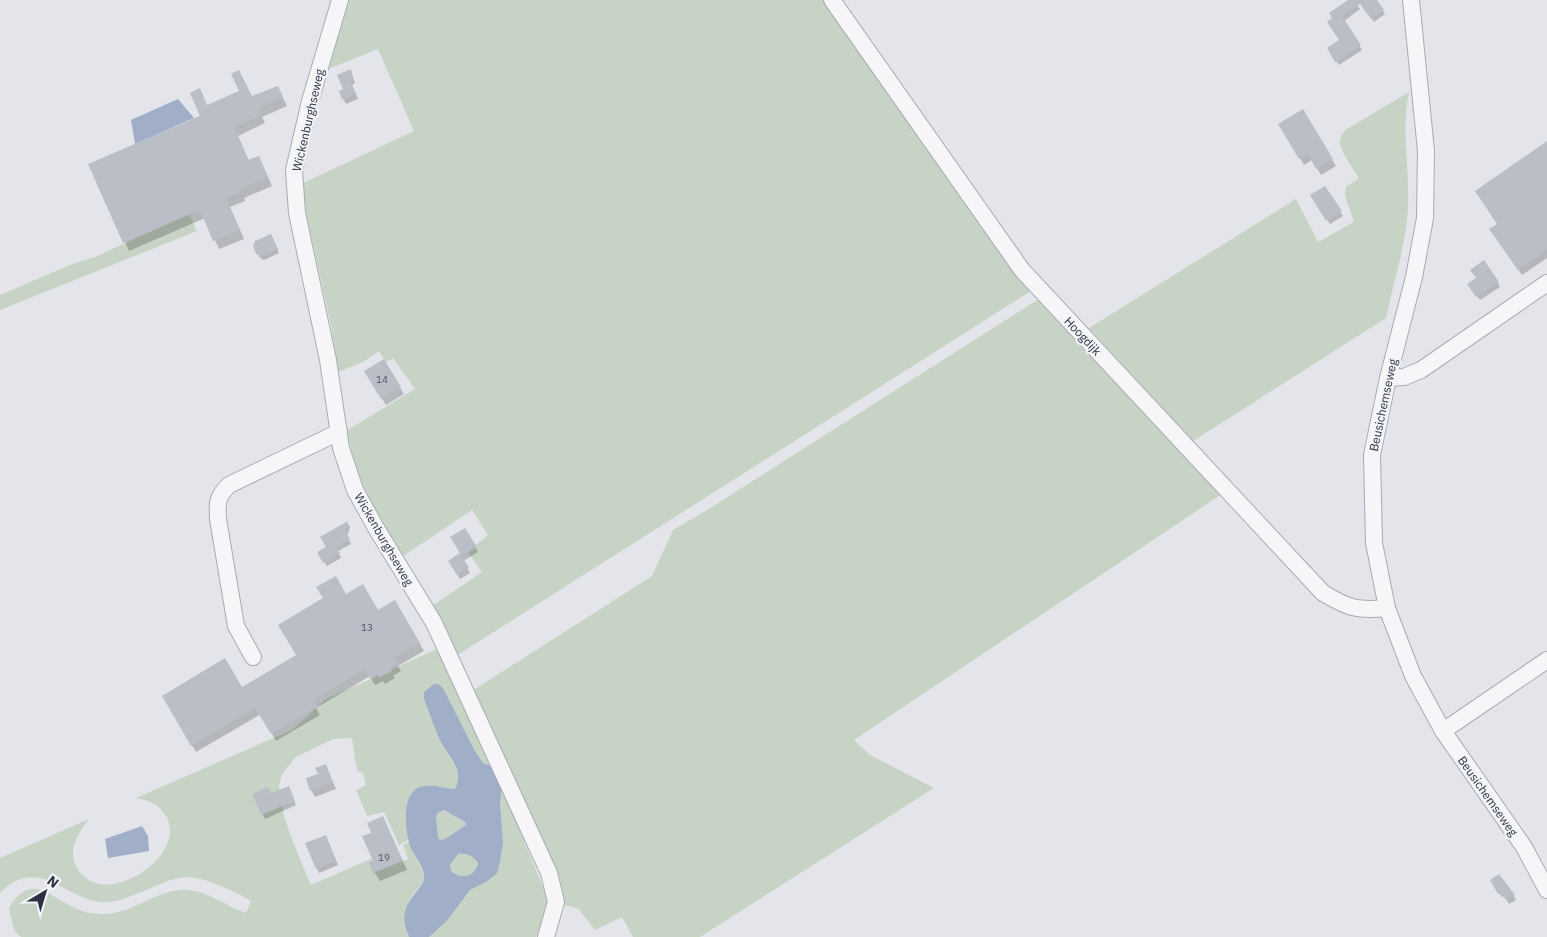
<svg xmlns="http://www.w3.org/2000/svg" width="1547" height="937" viewBox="0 0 1547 937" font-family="'IBM Plex Sans',sans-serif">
<rect width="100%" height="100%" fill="#e3e5ea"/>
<g fill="#c7d4c5">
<polygon points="349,0 828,0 1034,289 456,656 432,606 482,572 468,552 488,535 472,510 402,557 372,504 358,474 346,431 415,389 393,358 386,362 379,351 363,362 338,372 331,325 302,195 301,184 414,131 378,49 326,70"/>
<path d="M1409,92C1400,134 1412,177 1407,220C1403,253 1393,286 1386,318L1193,441L1089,328L1296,199L1318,242L1354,222L1345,196L1346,187L1359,178C1354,169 1339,151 1340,141C1340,137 1343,134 1345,130Z"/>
<polygon points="189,214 197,231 0,310 0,295 70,265 95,257"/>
<polygon points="1042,297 1222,494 854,740 870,755 934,788 700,937 633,937 622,917 595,930 579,909 561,904 472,691 652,576 673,530 704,512"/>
<path d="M437,649L492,766L483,763L475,751L443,688C441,698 433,717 435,726C438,749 467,766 455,789C445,789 433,784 424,786C401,789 407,823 408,840L399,845L384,812L367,816L356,790L366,785L363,773L357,771L352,738L333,739L296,757L282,774L279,786L284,816L294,845L311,885L373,858L379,871L408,859L403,845L409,842C412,852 425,870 424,879C423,884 418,889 415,892C404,907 403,920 409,937H21L14,930L9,908C29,875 44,892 69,905C79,911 90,914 102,914C133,915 158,887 189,890C209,892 227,907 246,913L251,901C236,892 203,876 186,877C171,878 156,886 142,892C130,896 119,902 106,902C69,904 39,852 0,893V858L89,819C78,834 67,850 77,868C101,912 187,858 167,818C161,805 150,801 136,798L292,730L326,699Z"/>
<polygon points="502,788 545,892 548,905 536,937 429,937 447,921 470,890 486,882 503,842 500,802"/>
<polygon points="444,810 465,822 466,825 445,839 440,840 438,837 436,816 439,812"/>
<path d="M458,854C467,853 473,856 478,863C475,877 461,880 451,871L450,865Z"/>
</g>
<g fill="#a0aec8" fill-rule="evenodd">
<polygon points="178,99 194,118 135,144 131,120"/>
<path d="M434,684H438L443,688L475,751L483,763L492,766L502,788L500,802L503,842L500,862L497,873L486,882L470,890L447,921L429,937H409C401,917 403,908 417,891C419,888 424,883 424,878C425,867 414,856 410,846C405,830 400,789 424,786C434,784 445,789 455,789C466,768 445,754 438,736C433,724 429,711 424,699V692ZM444,810L465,822L466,825L445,839L440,840L438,837L436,816L439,812ZM458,854C467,853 473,856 478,863C475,877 461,880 451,871L450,865Z"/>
<polygon points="142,826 148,836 149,851 108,858 105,839"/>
</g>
<g fill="#0003">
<polygon points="1348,0 1354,0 1360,9 1344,21 1362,50 1339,65 1328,49 1341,40 1331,26"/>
<polygon points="1360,0 1376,0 1385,14 1374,22"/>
<polygon points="351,71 355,83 352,85 358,99 346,104 340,92 345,90"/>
<polygon points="282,96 287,106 262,117 265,123 238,136 249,161 263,166 272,186 244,198 245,201 230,207 244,239 219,249 205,218 129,251 90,165 201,117 207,106 252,98"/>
<polygon points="1303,111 1336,166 1321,175 1312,160 1304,165 1280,125"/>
<polygon points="1547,142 1547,258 1522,275 1495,236 1498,225"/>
<polygon points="1324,188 1343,216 1330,224 1312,195"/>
<polygon points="273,239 279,253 264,260 260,258 258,254"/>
<polygon points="1477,279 1498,283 1500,287 1480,300 1471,288"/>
<polygon points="384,361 404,394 386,405 366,372"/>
<polygon points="347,523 350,527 347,537 351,544 338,551 341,558 327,566 319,553 328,547"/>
<polygon points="465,529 478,552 463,561 470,573 460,579 449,561 462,554"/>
<polygon points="346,596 377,611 395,601 424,651 398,666 401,671 393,676 395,678 385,684 383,681 375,685 370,676 316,708 320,715 276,741 261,714 196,752 163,697 242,689 298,656"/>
<polygon points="326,766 336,789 315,797 311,790"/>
<polygon points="290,791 296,805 265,819 253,794 271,794"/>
<polygon points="383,817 407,870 380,881 374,872 373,833"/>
<polygon points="328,841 338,865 319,873 306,844"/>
<polygon points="1491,881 1514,896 1516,900 1509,904 1504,896 1502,897"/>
</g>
<g fill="#babec7">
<polygon points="1348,0 1377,0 1384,10 1371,19 1360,4 1342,16 1361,45 1335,62 1327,48 1339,40 1327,22 1332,18 1329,13"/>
<polygon points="351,69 353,79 350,80 356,94 342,100 339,91 343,89 337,75"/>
<polygon points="239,70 252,96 278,86 283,97 259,108 261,115 234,127 248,160 259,156 268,177 240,190 241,192 226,198 240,230 213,241 200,210 123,243 88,164 200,116 190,93 200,88 207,105 239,91 231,74"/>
<polygon points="1303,109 1333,159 1316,169 1308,154 1299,159 1278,124"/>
<polygon points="1547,141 1547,249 1518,270 1489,229 1497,224 1475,191"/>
<polygon points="1325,186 1342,211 1326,221 1310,195"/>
<polygon points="271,234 278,249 261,256 256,254 253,246 255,241"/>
<polygon points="1484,260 1499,282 1476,297 1467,284 1476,278 1470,270"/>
<polygon points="384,359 401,387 381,399 364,371"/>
<polygon points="348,521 345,532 350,539 336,547 340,553 323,563 317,552 326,547 320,537"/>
<polygon points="465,528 477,547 462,556 469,568 457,575 448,561 460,553 450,537"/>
<polygon points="336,576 346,594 363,584 378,610 395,600 420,643 395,658 398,663 390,668 392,671 379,678 378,674 370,679 365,669 313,700 317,707 271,734 255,708 191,746 162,696 225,658 242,687 296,655 278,625 323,598 316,587"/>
<polygon points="326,764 333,782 310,791 306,778 318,774 315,768"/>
<polygon points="289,786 295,801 261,815 252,794 268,787 271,793"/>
<polygon points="383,816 402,860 373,873 369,863 373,861 362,836 371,833 367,823"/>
<polygon points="326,835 336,861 316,869 305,843"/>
<polygon points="1499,874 1515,895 1506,900 1501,893 1498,894 1490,880"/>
</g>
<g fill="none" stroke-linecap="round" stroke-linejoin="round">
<g stroke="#a8abb4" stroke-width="18">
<g id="minor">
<polyline points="340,0 310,101 294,170 297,213 328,360 341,448 355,490 376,528 434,623 549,873 556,902 546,937"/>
<path d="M832,0L1022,270L1323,593C1348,608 1357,611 1387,608"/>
<polyline points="1411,0 1426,151 1425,218 1414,277 1388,378 1372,455 1374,543 1387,608 1413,676 1443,731 1524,847 1547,890"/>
<polyline points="1388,378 1404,377 1421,370 1547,283"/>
<path d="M253,657L236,626L218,519C217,502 217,497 229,485L339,432"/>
<polyline points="1443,731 1547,660"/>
</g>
</g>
<use href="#minor" stroke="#f6f6f9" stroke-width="16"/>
</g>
<g text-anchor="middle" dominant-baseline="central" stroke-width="4.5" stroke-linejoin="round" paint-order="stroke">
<g font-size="10" fill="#505463">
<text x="382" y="379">14</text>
<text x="367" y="627">13</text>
<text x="384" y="857">19</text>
</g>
<g font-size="12" fill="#2c3142" stroke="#f3f4f8">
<text transform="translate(308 120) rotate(-77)">Wickenburghseweg</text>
<text transform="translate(1083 336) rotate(47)">Hoogdijk</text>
<text transform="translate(1383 405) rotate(-78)">Beusichemseweg</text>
<text transform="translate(384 539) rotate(60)">Wickenburghseweg</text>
<text transform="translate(1488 796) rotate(55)">Beusichemseweg</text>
</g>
</g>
<g transform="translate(45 892) rotate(38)" stroke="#f3f4f8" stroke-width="4" paint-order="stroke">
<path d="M0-4L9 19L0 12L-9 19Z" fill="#2c3142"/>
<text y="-8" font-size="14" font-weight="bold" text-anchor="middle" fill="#2c3142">N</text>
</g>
</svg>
